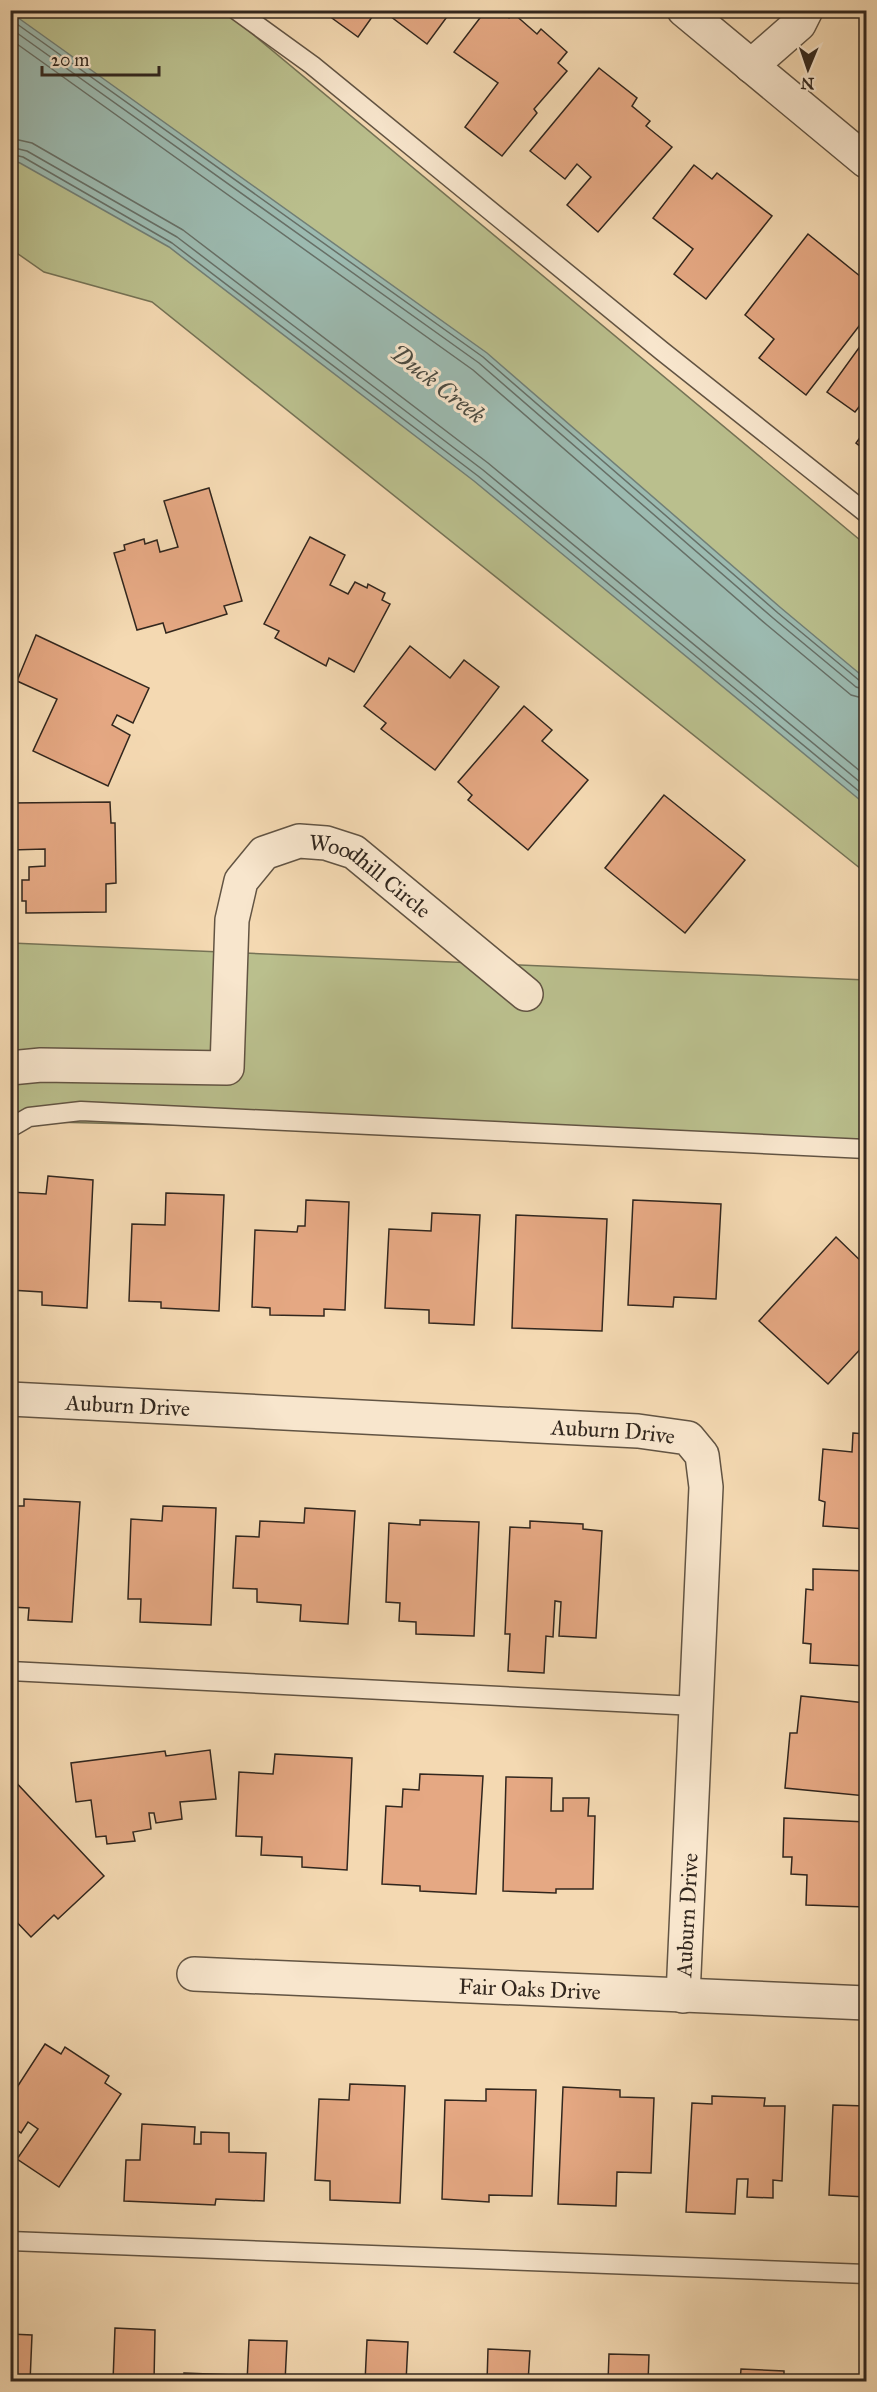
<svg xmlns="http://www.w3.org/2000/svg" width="877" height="2392" viewBox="0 0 877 2392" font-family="'IM FELL Great Primer',serif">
<rect width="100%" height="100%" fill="#f4d9b2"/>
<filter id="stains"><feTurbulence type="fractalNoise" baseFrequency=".00333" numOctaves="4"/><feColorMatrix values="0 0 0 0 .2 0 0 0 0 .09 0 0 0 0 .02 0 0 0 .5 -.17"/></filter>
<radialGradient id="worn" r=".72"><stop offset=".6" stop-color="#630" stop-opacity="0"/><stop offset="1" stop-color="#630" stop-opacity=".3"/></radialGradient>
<g fill="#babf8d" stroke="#767356" stroke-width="1.5">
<polygon points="10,11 225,11 866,545 866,873 152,302 44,272 11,249"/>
<polygon points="11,943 866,980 866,1142 11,1121"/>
</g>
<polygon fill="#9cbab0" stroke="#727f76" stroke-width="1.5" points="10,12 487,353 781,608 866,679 866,805 474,481 169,247 20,163 11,160"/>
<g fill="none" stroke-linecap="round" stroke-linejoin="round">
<g stroke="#677067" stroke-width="1.5">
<polyline points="10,19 483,357 778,613 860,681 866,683"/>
<polyline points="10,28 479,363 773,618 856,687 866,690"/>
<polyline points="10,39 473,370 767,625 851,695 866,699"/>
<polyline points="10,138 32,143 183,230 488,463 866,776"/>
<polyline points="10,147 27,151 177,237 483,470 866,787"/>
<polyline points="10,154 23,157 172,243 478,476 866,797"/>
</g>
</g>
<g fill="#e5a883" stroke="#32271e" stroke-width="1.5">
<polygon points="326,10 377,10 358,37 325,13"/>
<polygon points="382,10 452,10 427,44"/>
<polygon points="486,10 500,10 509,18 513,13 537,34 541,29 567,52 558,63 567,71 534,109 537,113 502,156 465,127 498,83 454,52"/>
<polygon points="599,68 637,98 632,106 650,121 646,126 672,147 598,232 567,205 591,177 577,164 565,179 530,151"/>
<polygon points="694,165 712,179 717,173 772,216 706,299 674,274 693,249 653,218"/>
<polygon points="808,234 866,281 866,317 806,395 759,358 774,339 745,315"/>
<polygon points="866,338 866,398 855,412 827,392"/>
<polygon points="866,429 866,451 856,443"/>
<polygon points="209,488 242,601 224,606 227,614 166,633 163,623 137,630 114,553 125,550 124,545 144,539 145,544 157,540 160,552 178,547 164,501"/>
<polygon points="310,537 345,555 330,585 348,594 355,582 367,588 368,584 385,593 382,600 390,604 354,672 329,658 326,666 275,638 279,631 264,624"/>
<polygon points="36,635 149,688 133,723 117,715 112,725 130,735 108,786 33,751 57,699 17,681"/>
<polygon points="410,646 450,678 464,660 499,687 435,770 381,729 386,723 364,706"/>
<polygon points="524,706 552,730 542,741 588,780 528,850 468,800 472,795 458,782"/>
<polygon points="664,795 745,860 685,933 605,868"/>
<polygon points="110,802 111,823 115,823 116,883 106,884 106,912 26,913 26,901 22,901 22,880 29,880 29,867 45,866 45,849 11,850 10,803"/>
<polygon points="48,1176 93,1180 87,1308 42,1305 42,1292 10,1290 10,1192 46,1194"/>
<polygon points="166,1193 224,1195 219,1311 161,1308 161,1302 129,1301 132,1224 165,1225"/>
<polygon points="306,1200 349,1202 345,1310 324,1309 324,1316 270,1315 270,1308 252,1307 255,1230 297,1232 298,1226 305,1226"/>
<polygon points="633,1200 721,1204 716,1299 674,1297 673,1307 628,1305"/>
<polygon points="432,1213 480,1215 474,1325 429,1323 429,1310 385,1308 389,1229 431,1231"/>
<polygon points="516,1215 607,1219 602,1331 512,1328"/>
<polygon points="836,1237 866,1266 866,1293 861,1299 866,1303 866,1343 828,1384 759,1321"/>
<polygon points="853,1433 866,1434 866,1529 823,1526 825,1502 819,1500 823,1449 852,1452"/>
<polygon points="24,1499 80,1502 72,1622 28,1620 29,1608 10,1607 10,1506 24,1506"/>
<polygon points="163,1506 216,1508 211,1625 140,1622 141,1599 128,1599 131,1519 162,1521"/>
<polygon points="305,1508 355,1511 348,1624 300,1621 301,1605 257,1602 257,1589 233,1588 236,1536 259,1537 260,1521 304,1523"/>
<polygon points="420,1520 479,1522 474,1636 416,1634 416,1622 399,1621 400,1603 386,1602 389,1523 420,1525"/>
<polygon points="530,1521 583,1524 583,1529 602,1531 596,1638 559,1636 561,1602 555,1601 553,1637 546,1636 544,1673 508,1671 510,1634 505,1634 510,1527 530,1528"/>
<polygon points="813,1569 866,1571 866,1666 810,1663 811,1644 803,1643 806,1589 813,1590"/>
<polygon points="801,1696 866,1703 866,1796 785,1788 790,1733 797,1733"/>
<polygon points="210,1750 216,1799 180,1802 182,1819 156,1823 154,1813 149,1813 151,1829 133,1832 135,1841 107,1844 106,1836 96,1837 91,1800 76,1802 71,1763 165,1751 166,1756"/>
<polygon points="275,1754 352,1758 347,1870 302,1867 302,1857 261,1855 262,1837 236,1836 239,1772 273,1774"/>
<polygon points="420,1774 483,1776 476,1894 420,1891 420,1886 382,1884 386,1806 402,1807 403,1789 419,1790"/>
<polygon points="10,1776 104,1876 58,1919 54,1915 31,1937 10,1915"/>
<polygon points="506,1777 552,1778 551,1811 563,1811 563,1798 589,1798 588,1816 595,1816 593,1889 556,1889 556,1893 503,1891"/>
<polygon points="784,1818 866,1822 866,1907 806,1905 807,1875 791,1874 792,1857 783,1857"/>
<polygon points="45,2044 61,2054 65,2047 109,2076 105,2083 121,2094 59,2187 17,2159 38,2129 28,2122 21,2133 10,2126 10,2098"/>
<polygon points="350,2084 405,2086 400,2203 330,2200 330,2181 315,2180 319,2099 349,2100"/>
<polygon points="563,2087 620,2090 620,2097 654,2098 651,2173 617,2172 616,2206 558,2204"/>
<polygon points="486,2089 536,2090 532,2196 489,2195 489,2202 442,2199 445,2100 486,2101"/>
<polygon points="712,2096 765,2098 764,2106 785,2106 782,2181 773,2180 773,2198 747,2197 748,2179 737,2179 735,2214 686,2212 692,2103 712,2104"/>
<polygon points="833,2105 866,2106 866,2197 829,2195"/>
<polygon points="142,2124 195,2127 194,2144 201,2144 201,2132 229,2133 229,2152 266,2153 264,2201 216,2199 215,2205 124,2201 126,2160 140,2160"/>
<polygon points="115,2328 155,2330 154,2382 64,2382 65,2380 113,2381"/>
<polygon points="10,2334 32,2335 30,2382 10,2382"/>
<polygon points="249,2340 287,2341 285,2382 247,2382"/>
<polygon points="367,2340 408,2342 406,2382 365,2382"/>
<polygon points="488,2349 530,2351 528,2382 487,2382"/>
<polygon points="609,2354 649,2355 648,2382 608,2382"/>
<polygon points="741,2369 784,2371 784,2382 740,2382"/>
<polygon points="184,2373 234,2375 234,2382 184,2382"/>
</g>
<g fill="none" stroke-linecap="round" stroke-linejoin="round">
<g stroke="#625443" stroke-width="21">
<g id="lane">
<polyline points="236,10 312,65 662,351 866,513"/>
<polyline points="10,1128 29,1117 81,1111 866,1149"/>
<polyline points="10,1671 696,1706"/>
<polyline points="10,2241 866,2274"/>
</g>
</g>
<g stroke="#625443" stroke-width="36">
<g id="street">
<polyline points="684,10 866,161"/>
<polyline points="751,66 799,24 806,10"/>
<path id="s1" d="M10,1068L41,1065L227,1068L232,920L241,881L264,853L299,841L326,843L354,852L526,994"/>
<path id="s2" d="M10,1399L638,1431L688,1438L702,1455L706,1487L683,1996"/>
<path id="s3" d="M194,1974L866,2003"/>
</g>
</g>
<use href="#lane" stroke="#f8e6cd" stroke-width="18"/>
<use href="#street" stroke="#f8e6cd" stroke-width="33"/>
</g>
<g text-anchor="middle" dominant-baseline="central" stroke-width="6" stroke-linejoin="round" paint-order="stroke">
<g font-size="22" fill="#32271e" stroke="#f8e6cd">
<text stroke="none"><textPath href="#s1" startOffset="560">Woodhill Circle</textPath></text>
<text stroke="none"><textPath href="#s2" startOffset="118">Auburn Drive</textPath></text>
<text stroke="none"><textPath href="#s2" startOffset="604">Auburn Drive</textPath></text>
<text transform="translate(687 1915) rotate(-87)">Auburn Drive</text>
<text stroke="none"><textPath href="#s3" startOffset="336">Fair Oaks Drive</textPath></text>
</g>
<g font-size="24" font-style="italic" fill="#4c4c42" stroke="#f8e6cd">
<text transform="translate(438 384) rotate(38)">Duck Creek</text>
</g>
</g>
<rect width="877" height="2392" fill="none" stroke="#f4d9b2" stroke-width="36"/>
<rect x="12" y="12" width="853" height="2368" fill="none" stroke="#32271e" stroke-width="3"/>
<rect x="18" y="18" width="841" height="2356" fill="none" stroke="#32271e" stroke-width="1.5"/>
<g transform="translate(808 69) rotate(182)" stroke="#f8e6cd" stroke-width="4.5" paint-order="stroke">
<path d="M0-4.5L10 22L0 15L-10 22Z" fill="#32271e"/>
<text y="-9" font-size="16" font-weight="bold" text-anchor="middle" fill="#32271e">N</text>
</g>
<path d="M42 66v9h117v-9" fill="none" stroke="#32271e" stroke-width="3"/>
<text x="51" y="66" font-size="18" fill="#32271e" stroke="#f8e6cd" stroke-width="4.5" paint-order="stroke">20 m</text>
<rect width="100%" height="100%" filter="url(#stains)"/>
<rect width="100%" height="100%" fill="url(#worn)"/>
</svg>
